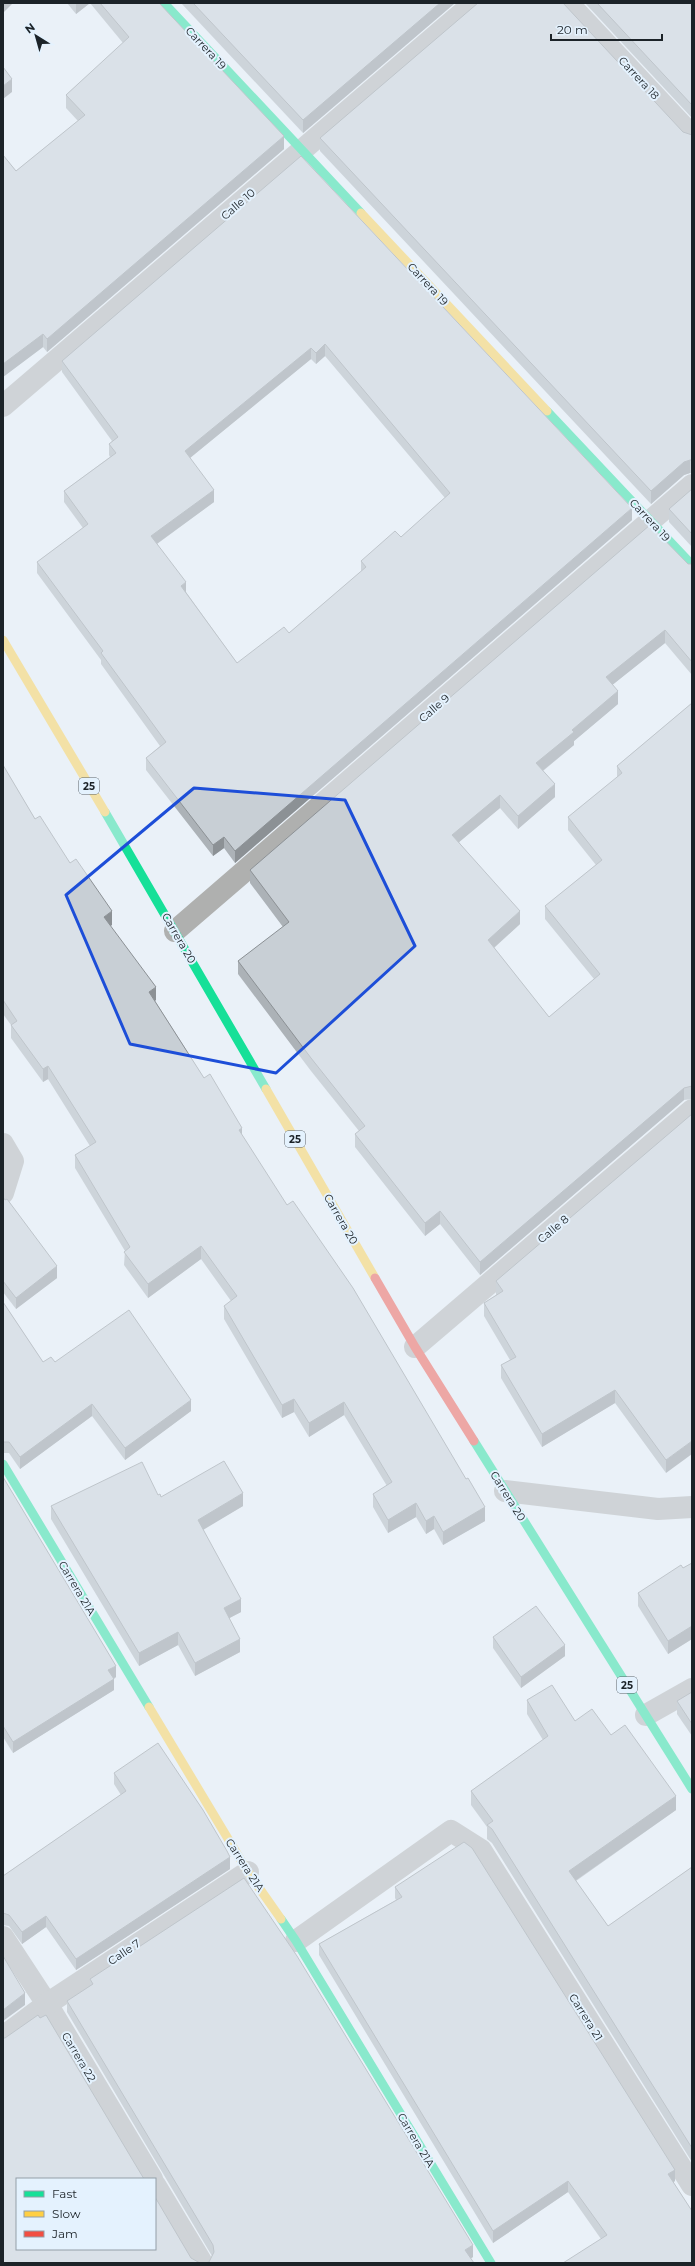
<svg xmlns="http://www.w3.org/2000/svg" width="695" height="2266" viewBox="0 0 695 2266" font-family="Montserrat,sans-serif">
<rect width="100%" height="100%" fill="#eaf1f8"/>
<g fill="none" stroke-linecap="round" stroke-linejoin="round">
<g stroke="#afb0af" stroke-width="22">
<polyline points="568,3 692,136"/>
<polyline points="3,406 474,3"/>
<polyline points="175,931 692,485"/>
<polyline points="3,1144 13,1161 3,1193"/>
<polyline points="415,1347 692,1110"/>
<polyline points="505,1491 658,1509 692,1507"/>
<polyline points="646,1715 692,1689"/>
<polyline points="3,1937 47,2004 152,2179"/>
<polyline points="296,1941 451,1831 481,1850 692,2185"/>
<polyline points="3,2037 47,2004 248,1872"/>
<polyline points="155,2185 202,2263"/>
</g>
<g stroke="#16e098" stroke-width="9">
<polyline points="164,3 361,213"/>
<polyline points="547,411 692,565"/>
<polyline points="105,812 266,1089"/>
<polyline points="474,1441 692,1789"/>
<polyline points="3,1464 149,1707"/>
<polyline points="281,1919 296,1941 491,2263"/>
</g>
<g stroke="#ffcf43" stroke-width="9">
<polyline points="361,213 547,411"/>
<polyline points="3,640 105,812"/>
<polyline points="266,1089 375,1278"/>
<polyline points="149,1707 248,1872 281,1919"/>
</g>
<polyline stroke="#f24e42" stroke-width="9" points="375,1278 415,1347 474,1441"/>
</g>
<g fill="#acb2b7" fill-rule="evenodd">
<polygon points="67,3 159,3 284,149 47,352 43,347 3,377 3,155 16,171 78,121 66,108 66,95 123,43 90,3 76,14"/>
<polygon points="181,3 455,3 303,133"/>
<polygon points="585,3 692,3 692,118"/>
<polygon points="683,132 692,135 692,473 690,473 684,475 651,504 320,151 320,138"/>
<path d="M301,156L632,520L235,863L224,848L213,856L146,770V758L160,746L101,664V660L37,573V562L83,528L64,502V491L110,457L109,455V444L112,441L62,372V361ZM325,356L445,498L401,537L361,561V572L289,633L237,663L186,592L157,544L214,502L190,458L311,359L316,364Z"/>
<polygon points="692,489 692,547 669,522 669,509"/>
<polygon points="688,564 692,564 692,675 665,643 612,685 618,704 574,741 574,745 543,771 555,797 518,829 500,808 459,842 520,924 494,948 549,1017 594,979 545,919 545,906 596,865 568,830 568,817 617,778 617,766 692,703 692,1099 684,1100 480,1275 440,1224 425,1236 355,1147 355,1134 359,1131 311,1071 238,974 238,961 283,927 250,883 250,870"/>
<polygon points="3,765 35,819 70,863 112,925 110,926 156,1000 155,1001 204,1078 242,1136 485,1521 443,1545 434,1529 426,1534 416,1517 388,1533 373,1507 373,1494 387,1486 344,1415 309,1437 294,1412 282,1418 224,1319 224,1306 231,1301 201,1259 148,1298 124,1265 125,1251 75,1168 75,1155 90,1146 48,1079 43,1082 11,1038 11,1025 3,1014"/>
<polygon points="692,1114 666,1473 615,1403 542,1447 501,1378 501,1365 510,1360 484,1316 484,1303 496,1295 496,1281"/>
<polygon points="3,1197 57,1278 16,1309 3,1292"/>
<polygon points="3,1302 43,1362 55,1362 191,1411 125,1460 92,1416 20,1469 9,1453 3,1453"/>
<polygon points="3,1477 116,1677 114,1679 114,1690 13,1753 3,1737"/>
<polygon points="158,1495 161,1497 243,1506 203,1529 241,1612 229,1618 240,1652 195,1676 178,1645 139,1666 51,1519 51,1506"/>
<polygon points="692,1563 692,1639 668,1654 638,1606 638,1593"/>
<polygon points="493,1637 565,1656 521,1688 493,1648"/>
<polygon points="692,1692 692,1736 677,1714 677,1701"/>
<polygon points="527,1700 575,1721 611,1735 676,1810 576,1881 608,1926 692,1867 692,2162 492,1843 487,1839 487,1827 471,1805 471,1791 543,1740 527,1714"/>
<polygon points="114,1773 230,1869 76,1970 46,1927 22,1944 9,1926 3,1925 3,1876 121,1795 114,1784"/>
<polygon points="395,1887 675,2181 673,2182 692,2211 601,2239 568,2192 493,2243 319,1955 319,1944 396,1900 395,1898"/>
<polygon points="90,1979 473,2257 471,2258 209,2262 212,2256 67,2012 67,2001 90,1986"/>
</g>
<g fill="#8c9195">
<polygon points="3,3 13,3 3,13"/>
<polygon points="76,3 90,3 76,14"/>
<polygon points="440,3 455,3 303,133 303,120"/>
<polygon points="12,79 12,92 3,99 3,86"/>
<polygon points="284,136 284,149 47,352 47,339"/>
<polygon points="43,334 43,347 3,377 3,364"/>
<polygon points="325,344 325,356 316,364 316,353"/>
<polygon points="311,348 311,359 185,462 185,451"/>
<polygon points="690,460 690,473 684,475 651,504 651,491 684,462"/>
<polygon points="214,490 214,502 151,548 151,536"/>
<polygon points="632,508 632,520 235,863 235,851"/>
<polygon points="186,582 186,594 181,586"/>
<polygon points="665,630 665,643 606,690 606,677"/>
<polygon points="618,691 618,704 574,741 574,745 536,776 536,763 572,730"/>
<polygon points="555,784 555,797 518,829 518,816"/>
<polygon points="500,795 500,808 452,848 452,835"/>
<polygon points="224,837 224,848 213,856 213,845"/>
<polygon points="112,911 112,925 104,930 104,917"/>
<polygon points="520,911 520,924 488,953 488,940"/>
<polygon points="156,987 156,1000 149,1005 149,992"/>
<polygon points="48,1066 48,1079 43,1082 43,1069"/>
<polygon points="684,1088 684,1100 480,1275 480,1262"/>
<polygon points="242,1128 242,1141 239,1130"/>
<polygon points="440,1211 440,1224 425,1236 425,1223"/>
<polygon points="201,1246 201,1259 148,1298 148,1284"/>
<polygon points="57,1266 57,1278 16,1309 16,1298"/>
<polygon points="615,1390 615,1403 542,1447 542,1434"/>
<polygon points="294,1399 294,1412 282,1418 282,1405"/>
<polygon points="191,1400 191,1411 125,1460 125,1448"/>
<polygon points="344,1402 344,1415 309,1437 309,1423"/>
<polygon points="92,1404 92,1416 20,1469 20,1457"/>
<polygon points="692,1441 692,1454 666,1473 666,1460"/>
<polygon points="243,1493 243,1506 198,1533 198,1520"/>
<polygon points="416,1503 416,1517 388,1533 388,1520"/>
<polygon points="485,1507 485,1521 443,1545 443,1532"/>
<polygon points="434,1516 434,1529 426,1534 426,1521"/>
<polygon points="241,1599 241,1612 224,1621 224,1608"/>
<polygon points="692,1626 692,1639 668,1654 668,1641"/>
<polygon points="178,1632 178,1645 139,1666 139,1653"/>
<polygon points="240,1639 240,1652 195,1676 195,1663"/>
<polygon points="565,1645 565,1656 521,1688 521,1677"/>
<polygon points="116,1666 116,1677 108,1681 108,1670"/>
<polygon points="114,1679 114,1690 13,1753 13,1742"/>
<polygon points="676,1796 676,1810 569,1885 569,1871"/>
<polygon points="230,1857 230,1869 76,1970 76,1959"/>
<polygon points="46,1916 46,1927 22,1944 22,1932"/>
<polygon points="25,1993 25,2005 3,2021 3,2010"/>
<polygon points="675,2170 675,2181 668,2186 668,2174"/>
<polygon points="568,2181 568,2192 493,2243 493,2231"/>
<polygon points="473,2245 473,2257 465,2262 465,2250"/>
</g>
<g fill="#c8cfd5" stroke="#8c9195" fill-rule="evenodd">
<polygon points="100,3 159,3 284,136 47,339 43,334 3,364 3,155 16,171 85,115 66,95 129,37"/>
<polygon points="193,3 440,3 303,120"/>
<polygon points="478,3 563,3 683,132 692,135 692,460 690,460 684,462 651,491 320,138"/>
<polygon points="597,3 692,3 692,105"/>
<polygon points="3,67 12,79 3,86"/>
<path d="M301,156L632,508L235,851L224,837L213,845L146,758L166,742L101,653L103,651L37,562L88,524L64,491L116,453L109,444L118,437L62,361ZM325,344L450,493L401,537L395,531L361,561L366,567L289,633L284,627L237,663L181,586L186,582L151,536L214,490L185,451L311,348L316,353Z"/>
<polygon points="692,489 692,534 669,509"/>
<polygon points="650,525 688,564 692,564 692,662 665,630 606,677 618,691 572,730 574,732 536,763 555,784 518,816 500,795 452,835 520,911 488,940 549,1017 600,974 545,906 602,860 568,817 622,773 617,766 692,703 692,1086 684,1088 480,1262 440,1211 425,1223 355,1134 365,1126 311,1058 238,961 289,922 250,870"/>
<polygon points="3,765 35,819 40,816 70,863 76,859 112,911 104,917 156,987 149,992 204,1078 210,1074 242,1128 239,1130 287,1205 293,1201 353,1288 466,1479 468,1478 485,1507 443,1532 434,1516 426,1521 416,1503 388,1520 373,1494 392,1482 344,1402 309,1423 294,1399 282,1405 224,1306 237,1296 201,1246 148,1284 124,1252 130,1247 75,1155 96,1142 48,1066 43,1069 11,1025 17,1021 3,1000"/>
<polygon points="692,1114 692,1441 666,1460 615,1390 542,1434 501,1365 516,1357 484,1303 503,1291 496,1281"/>
<polygon points="3,1197 5,1200 7,1199 57,1266 16,1298 3,1281"/>
<polygon points="3,1302 43,1362 51,1357 55,1362 129,1310 191,1400 125,1448 92,1404 20,1457 9,1442 3,1442"/>
<polygon points="224,1461 243,1493 198,1520 241,1599 224,1608 240,1639 195,1663 178,1632 139,1653 51,1506 142,1462 158,1495 160,1494 161,1497"/>
<polygon points="3,1477 116,1666 108,1670 114,1679 13,1742 3,1726"/>
<polygon points="692,1563 692,1626 668,1641 638,1593 681,1565 683,1568"/>
<polygon points="536,1606 565,1645 521,1677 493,1637"/>
<polygon points="552,1685 575,1721 592,1709 611,1735 625,1725 676,1796 569,1871 608,1926 692,1867 692,2148 492,1829 487,1825 493,1821 471,1791 548,1736 527,1700"/>
<polygon points="692,1692 692,1724 677,1701"/>
<polygon points="158,1743 203,1810 227,1851 230,1857 76,1959 46,1916 22,1932 9,1915 3,1913 3,1876 126,1791 114,1773"/>
<polygon points="464,1842 472,1848 675,2170 668,2174 692,2211 692,2263 563,2263 607,2235 568,2181 493,2231 319,1944 402,1897 395,1887"/>
<polygon points="244,1878 297,1956 473,2245 465,2250 474,2263 205,2263 209,2262 214,2252 213,2245 67,2001 93,1984 90,1979"/>
<polygon points="3,1956 25,1993 3,2010"/>
<polygon points="38,2015 40,2018 46,2015 144,2179 17,2179 17,2249 155,2249 155,2197 191,2258 200,2263 3,2263 3,2038 5,2038"/>
</g>
<path d="M0 0H695V2266H0ZM194,788L345,800L415,946L276,1073L130,1044L66,895Z" fill="#eaf1f8" fill-opacity=".55" fill-rule="evenodd"/>
<path fill="none" stroke="#1d4ed8" stroke-width="3" stroke-linejoin="round" d="M194,788L345,800L415,946L276,1073L130,1044L66,895Z"/>
<g text-anchor="middle" dominant-baseline="central" stroke-width="4" stroke-linejoin="round" paint-order="stroke">
<g fill="#e4f2fe" stroke="#586168" stroke-width="1">
<rect x="79" y="778" width="20" height="16" rx="3"/>
<rect x="285" y="1131" width="20" height="16" rx="3"/>
<rect x="617" y="1677" width="20" height="16" rx="3"/>
</g>
<g font-size="10" font-weight="bold" fill="#1c2328">
<text x="89" y="786">25</text>
<text x="295" y="1139">25</text>
<text x="627" y="1685">25</text>
</g>
<g font-size="11" fill="#1c2328" stroke="#e4f2fe">
<text transform="translate(206 48) rotate(47)">Carrera 19</text>
<text transform="translate(639 78) rotate(47)">Carrera 18</text>
<text transform="translate(238 204) rotate(-41)">Calle 10</text>
<text transform="translate(428 284) rotate(47)">Carrera 19</text>
<text transform="translate(650 520) rotate(47)">Carrera 19</text>
<text transform="translate(434 708) rotate(-41)">Calle 9</text>
<text transform="translate(179 938) rotate(60)">Carrera 20</text>
<text transform="translate(341 1219) rotate(60)">Carrera 20</text>
<text transform="translate(553 1229) rotate(-40)">Calle 8</text>
<text transform="translate(508 1496) rotate(58)">Carrera 20</text>
<text transform="translate(77 1588) rotate(59)">Carrera 21A</text>
<text transform="translate(245 1865) rotate(57)">Carrera 21A</text>
<text transform="translate(124 1952) rotate(-34)">Calle 7</text>
<text transform="translate(586 2017) rotate(58)">Carrera 21</text>
<text transform="translate(79 2057) rotate(59)">Carrera 22</text>
<text transform="translate(416 2140) rotate(59)">Carrera 21A</text>
</g>
</g>
<rect width="695" height="2266" fill="none" stroke="#1c2328" stroke-width="8"/>
<rect x="16" y="2178" width="140" height="72" fill="#e4f2fe" stroke="#949fa8"/>
<rect x="24" y="2191" width="20" height="6" fill="#16e098" stroke="#949fa8"/>
<text x="52" y="2198" font-size="12" fill="#1c2328">Fast</text>
<rect x="24" y="2211" width="20" height="6" fill="#ffcf43" stroke="#949fa8"/>
<text x="52" y="2218" font-size="12" fill="#1c2328">Slow</text>
<rect x="24" y="2231" width="20" height="6" fill="#f24e42" stroke="#949fa8"/>
<text x="52" y="2238" font-size="12" fill="#1c2328">Jam</text>
<g transform="translate(36 36) rotate(323)" stroke="#e4f2fe" stroke-width="3" paint-order="stroke">
<path d="M0-3L7 15L0 10L-7 15Z" fill="#1c2328"/>
<text y="-6" font-size="11" font-weight="bold" text-anchor="middle" fill="#1c2328">N</text>
</g>
<path d="M551 34v6h111v-6" fill="none" stroke="#1c2328" stroke-width="2"/>
<text x="557" y="34" font-size="12" fill="#1c2328" stroke="#e4f2fe" stroke-width="3" paint-order="stroke">20 m</text>
</svg>
